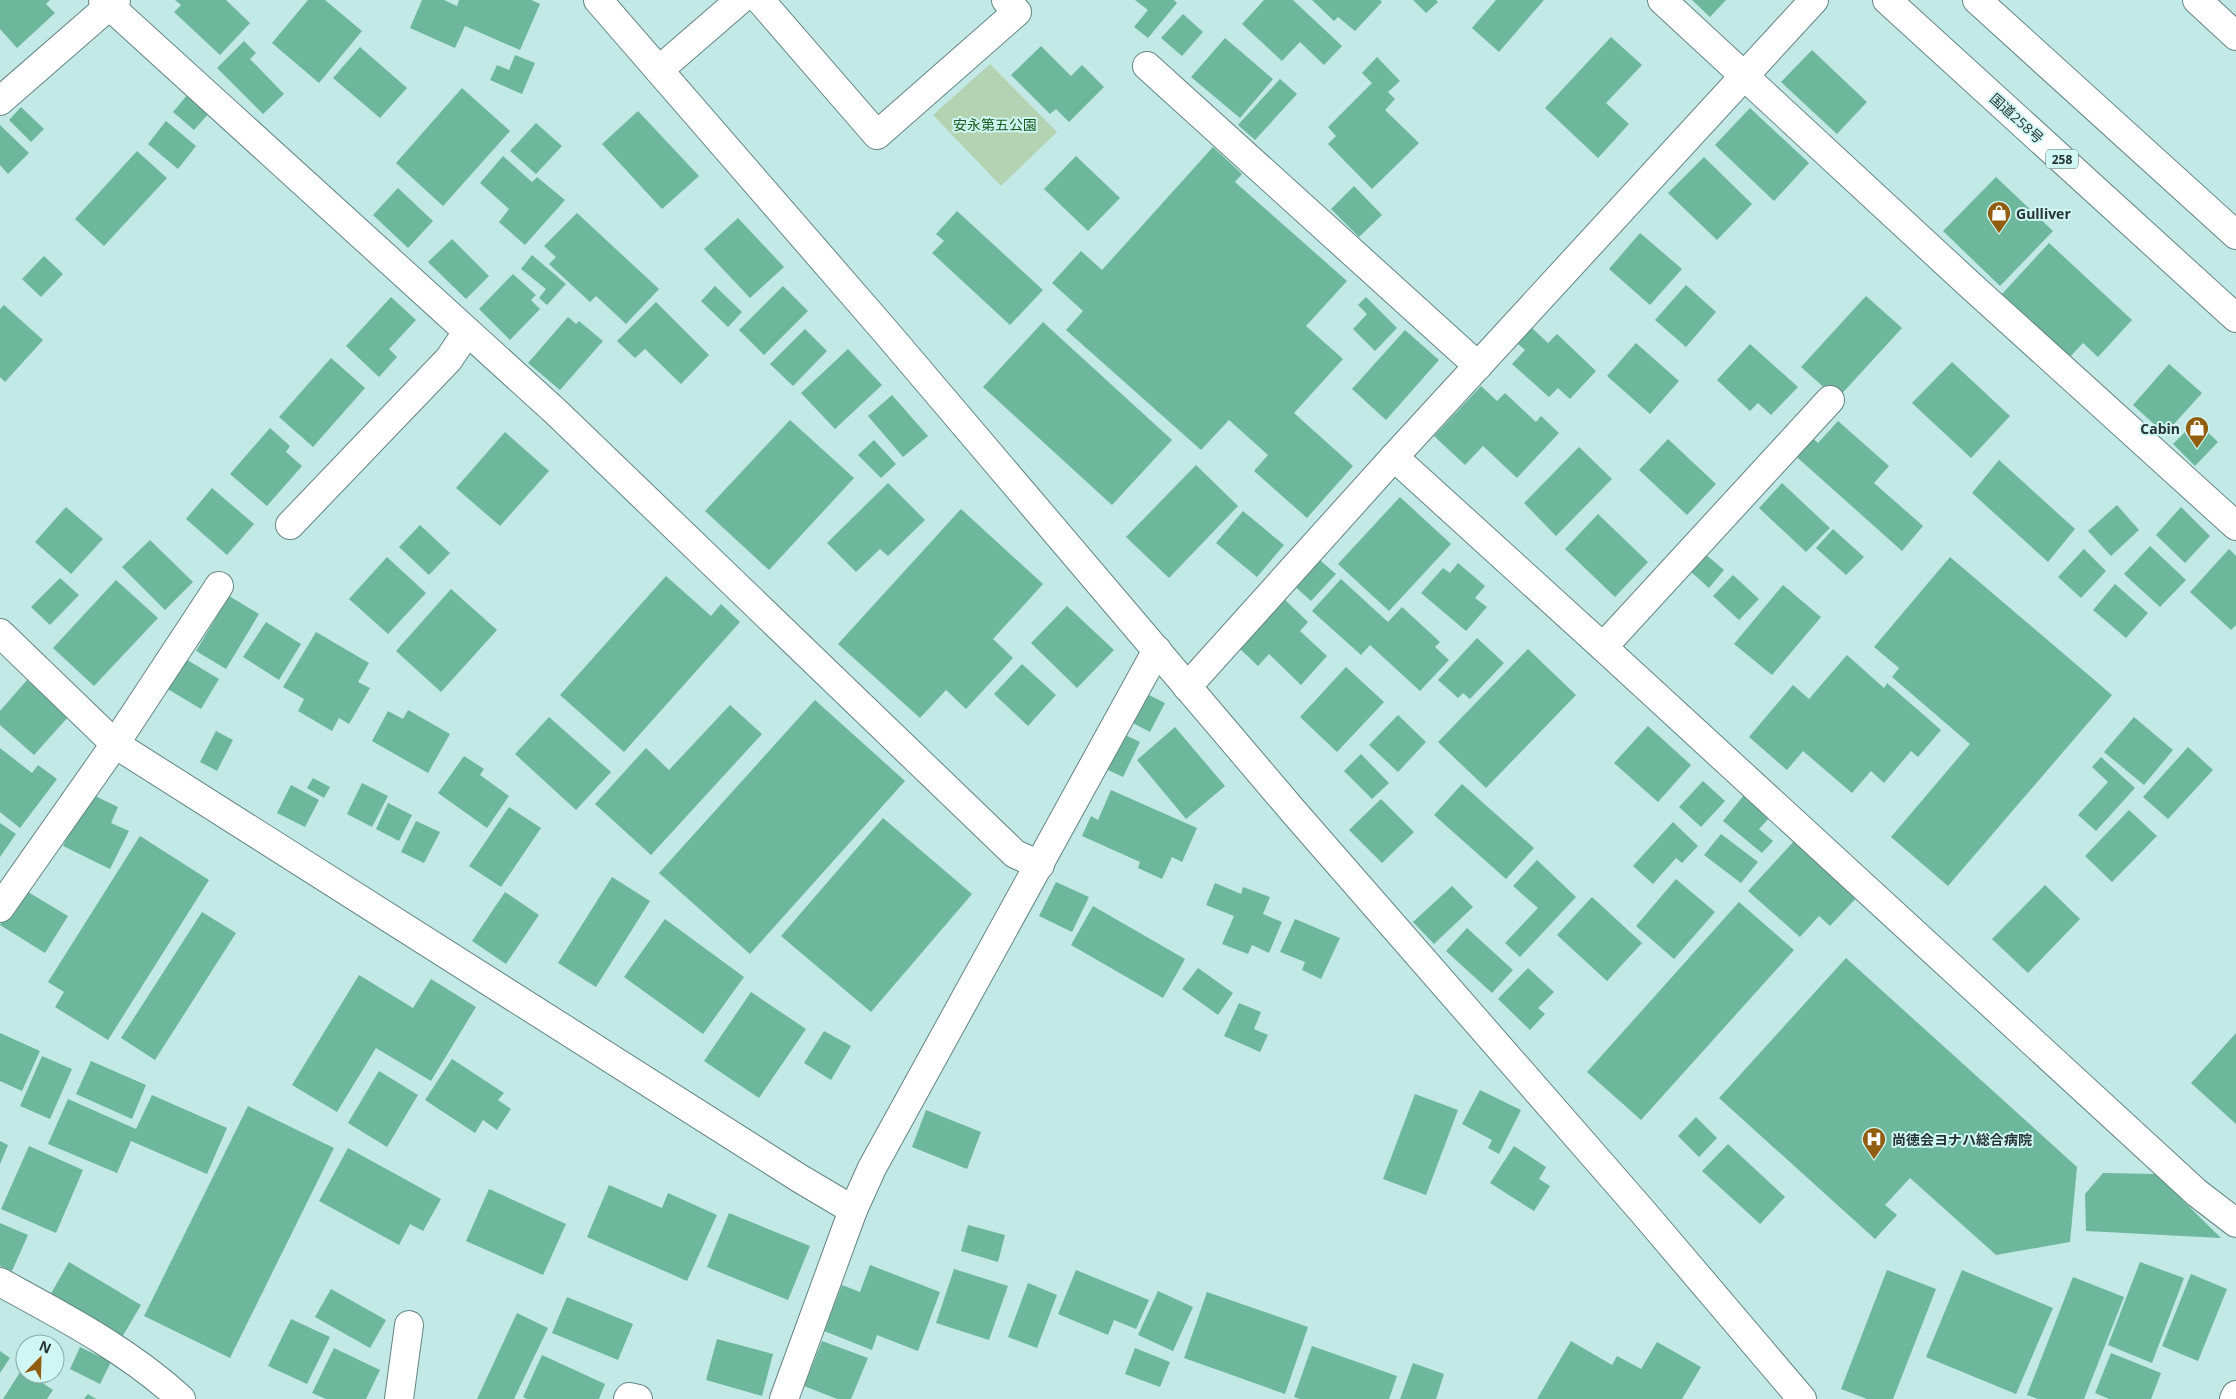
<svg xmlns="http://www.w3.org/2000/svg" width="2236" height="1399" viewBox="0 0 2236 1399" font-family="'Open Sans','Noto Sans JP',sans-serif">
<rect width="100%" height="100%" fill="#c3e9e7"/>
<polygon fill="#b3d3b2" points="990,64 1057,132 1001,186 933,115"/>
<g fill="#6db79c">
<polygon points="0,0 50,0 46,4 55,13 17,48 0,29"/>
<polygon points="175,0 226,0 250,23 220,55 174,12 181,5"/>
<polygon points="308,0 325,0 362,31 319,83 272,43"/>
<polygon points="422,0 444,0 457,6 459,0 531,0 540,4 520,50 465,26 455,48 410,28"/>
<polygon points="1135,0 1174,0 1177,3 1148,38 1134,27 1148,10"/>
<polygon points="1264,0 1293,0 1342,46 1324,65 1300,42 1282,61 1242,24"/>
<polygon points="1312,0 1380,0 1382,2 1355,31 1338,17 1334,21"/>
<polygon points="1413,0 1436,0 1438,2 1426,13"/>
<polygon points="1496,0 1544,0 1499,52 1472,28"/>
<polygon points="1692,0 1726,0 1710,17"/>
<polygon points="1183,14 1203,32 1182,56 1161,38"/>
<polygon points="1611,37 1642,65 1606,103 1629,124 1598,158 1545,108"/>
<polygon points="1225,38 1273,79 1240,118 1191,77"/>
<polygon points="244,41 256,53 250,59 284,94 263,114 217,68"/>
<polygon points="1041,46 1071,76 1082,65 1104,87 1069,122 1056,109 1050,114 1011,75"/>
<polygon points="360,47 407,88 380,118 333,78"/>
<polygon points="1812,50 1867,102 1837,134 1781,82"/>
<polygon points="515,55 535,63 522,94 490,80 497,65 509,70"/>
<polygon points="1377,57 1400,81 1388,92 1395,99 1385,110 1419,143 1372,189 1328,144 1336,136 1328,127 1372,83 1362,73"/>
<polygon points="1280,79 1297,94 1255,140 1238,125"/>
<polygon points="462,88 510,131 443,206 396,163"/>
<polygon points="188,94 210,112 194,130 173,112"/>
<polygon points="21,107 44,129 31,142 9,120"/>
<polygon points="1750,108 1809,163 1774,201 1715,145"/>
<polygon points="638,111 699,176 662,209 602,144"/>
<polygon points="166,121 196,146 178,169 148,144"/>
<polygon points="536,123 562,146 536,174 510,151"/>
<polygon points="0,125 29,153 8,174 0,165"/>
<polygon points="1213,147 1242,174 1235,182 1347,281 1306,326 1343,359 1294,413 1353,466 1307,518 1254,471 1268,455 1229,420 1201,450 1066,330 1083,311 1052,283 1081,251 1102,270"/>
<polygon points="137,151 167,178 104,246 75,219"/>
<polygon points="503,156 532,182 537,177 565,200 525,245 499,222 509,209 480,183"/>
<polygon points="1076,156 1120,198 1088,231 1044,189"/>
<polygon points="1704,157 1752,204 1717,240 1668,193"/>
<polygon points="1996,177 2053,231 2000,286 1943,231"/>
<polygon points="1354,186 1382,215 1359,237 1331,209"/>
<polygon points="398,188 433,221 408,248 373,215"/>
<polygon points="957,211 1043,290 1010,325 932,253 944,241 936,234"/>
<polygon points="577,213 659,289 626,324 596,296 590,302 549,264 556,257 544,246"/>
<polygon points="738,218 784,267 750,298 704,249"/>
<polygon points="1640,233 1682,269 1650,305 1609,269"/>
<polygon points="452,239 489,276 466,299 428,262"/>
<polygon points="2049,243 2132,320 2098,357 2083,343 2070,357 2002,294"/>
<polygon points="532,255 566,284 547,305 539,298 546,289 521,269"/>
<polygon points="44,256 63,274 41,297 22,279"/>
<polygon points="513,274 536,295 531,300 540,309 510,340 479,309"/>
<polygon points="1686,285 1716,312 1686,347 1655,320"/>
<polygon points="715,286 742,312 728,327 701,301"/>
<polygon points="783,286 808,311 764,355 739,330"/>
<polygon points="1866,296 1902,328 1837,399 1801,367"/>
<polygon points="391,297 416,320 389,349 397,357 379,377 346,346"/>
<polygon points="1366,297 1397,328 1375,351 1353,329 1367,314 1358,305"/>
<polygon points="656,302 709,355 681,384 645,349 635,358 617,341"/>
<polygon points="4,305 43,340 5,382 0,377 0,309"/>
<polygon points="568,317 576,324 579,321 603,341 560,390 528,363"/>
<polygon points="1043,322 1172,440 1112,505 983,387"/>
<polygon points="1532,328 1548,343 1557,334 1596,371 1570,399 1558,388 1549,397 1512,364 1525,350 1518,344"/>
<polygon points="805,329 827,351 793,386 770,364"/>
<polygon points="1405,330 1439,360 1386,420 1352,389"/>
<polygon points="1636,343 1679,381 1650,414 1607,376"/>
<polygon points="1750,344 1798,387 1771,415 1758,403 1750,411 1717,380"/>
<polygon points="848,349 882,385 835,429 801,393"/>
<polygon points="331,358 365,388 313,447 279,417"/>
<polygon points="1952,362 2010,416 1971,458 1912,403"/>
<polygon points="2169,364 2202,393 2165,434 2133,405"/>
<polygon points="1481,386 1497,401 1505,393 1536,422 1541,416 1559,433 1517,478 1483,446 1465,465 1434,436"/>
<polygon points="892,395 928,436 903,457 868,416"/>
<polygon points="790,420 854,478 769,570 705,511"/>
<polygon points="1838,421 1889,466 1874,483 1923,526 1902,551 1790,451 1807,433 1818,443"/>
<polygon points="2196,421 2218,442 2195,466 2173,444"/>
<polygon points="270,428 290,446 286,452 302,466 267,506 230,474"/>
<polygon points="505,432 549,471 500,526 456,488"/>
<polygon points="1668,439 1716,484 1687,515 1639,470"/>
<polygon points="874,440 896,464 881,478 858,455"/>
<polygon points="1579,447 1612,479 1556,536 1524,503"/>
<polygon points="1999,460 2075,529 2048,562 1972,493"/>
<polygon points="1196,465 1238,506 1169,578 1126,537"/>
<polygon points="888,483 925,520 888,556 880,549 856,572 827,543"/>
<polygon points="1782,483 1830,528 1806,552 1759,508"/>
<polygon points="212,488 254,524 227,555 186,519"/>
<polygon points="1400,497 1451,544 1389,611 1338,564"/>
<polygon points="2117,505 2139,530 2111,556 2088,531"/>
<polygon points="66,507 103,539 71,574 35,542"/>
<polygon points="2181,507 2210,536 2185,563 2156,535"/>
<polygon points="961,509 1043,584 993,639 1013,658 966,709 946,690 920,718 838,644"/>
<polygon points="1243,511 1284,545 1257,577 1216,543"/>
<polygon points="1598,514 1648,562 1615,597 1565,549"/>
<polygon points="420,525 450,553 429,575 399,547"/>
<polygon points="1833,529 1864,557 1846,575 1816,548"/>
<polygon points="150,540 193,582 165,610 122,567"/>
<polygon points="2150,546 2186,580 2160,607 2124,574"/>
<polygon points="2084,549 2106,571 2081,598 2058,577"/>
<polygon points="2229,549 2236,556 2236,625 2231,630 2190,592"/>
<polygon points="1704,553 1724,570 1709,588 1689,570"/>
<polygon points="1315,556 1336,574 1311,601 1291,583"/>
<polygon points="387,557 426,593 388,634 349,599"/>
<polygon points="1950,557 2112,695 1948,886 1891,837 1970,744 1892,677 1899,668 1874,647"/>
<polygon points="1458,563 1485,586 1475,598 1487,607 1466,631 1421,593 1443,568 1450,573"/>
<polygon points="1733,575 1759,599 1739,620 1713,596"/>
<polygon points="666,576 711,616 721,604 740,622 624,752 560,695"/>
<polygon points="60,578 79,595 50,625 31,607"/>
<polygon points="1341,579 1388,622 1402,607 1440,642 1435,647 1449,660 1420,691 1370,645 1361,655 1312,611"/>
<polygon points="116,580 158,618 94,686 53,648"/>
<polygon points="2115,584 2148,613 2126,638 2093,610"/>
<polygon points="1783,585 1821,617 1772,675 1734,644"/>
<polygon points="451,589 497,630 441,692 396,651"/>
<polygon points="229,596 259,614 226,669 196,651"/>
<polygon points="1281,596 1308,622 1300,631 1327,656 1301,685 1269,654 1258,666 1236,645"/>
<polygon points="1067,606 1114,650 1077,688 1031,643"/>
<polygon points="266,622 301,644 279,680 243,657"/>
<polygon points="316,632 369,663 358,682 370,688 349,724 339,718 332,731 298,711 304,699 283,687"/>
<polygon points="1477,638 1504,663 1470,699 1463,693 1458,698 1438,680"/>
<polygon points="1528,649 1576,695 1486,788 1438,742"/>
<polygon points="1847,655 1884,688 1887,683 1941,730 1918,757 1911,751 1884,783 1871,771 1852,793 1803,751 1787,770 1749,737 1793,685 1809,699"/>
<polygon points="184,658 219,679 201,709 166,688"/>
<polygon points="1022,664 1056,695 1028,726 994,694"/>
<polygon points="1346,667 1384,702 1337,752 1300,717"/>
<polygon points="27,680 69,716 34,755 0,725 0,711"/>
<polygon points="1145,693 1165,703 1150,732 1131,722"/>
<polygon points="815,700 905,781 750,954 659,873"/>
<polygon points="730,705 762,734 651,855 595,804 646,748 669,770"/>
<polygon points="408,710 450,734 428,773 372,741 388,711 403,719"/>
<polygon points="1398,715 1426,742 1398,772 1369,745"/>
<polygon points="549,717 611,772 576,810 515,754"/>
<polygon points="2134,717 2173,750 2144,785 2104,752"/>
<polygon points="1648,726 1691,765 1658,802 1614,763"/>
<polygon points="1175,727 1225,786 1186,819 1137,760"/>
<polygon points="216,731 233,740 217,771 200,762"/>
<polygon points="1121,733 1140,742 1123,777 1104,768"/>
<polygon points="2188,747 2213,770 2168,819 2143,797"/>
<polygon points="0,748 32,773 38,765 57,779 20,828 0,812"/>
<polygon points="1361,754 1389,783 1372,799 1344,771"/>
<polygon points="464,756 484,769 480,775 509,796 487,828 438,793"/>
<polygon points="2101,757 2135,788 2096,831 2078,815 2108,782 2092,767"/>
<polygon points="313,778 330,787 324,798 307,788"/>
<polygon points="1703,781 1725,801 1701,827 1679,807"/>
<polygon points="362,783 388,796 372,827 347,814"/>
<polygon points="1462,784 1534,848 1506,879 1434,815"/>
<polygon points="291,785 319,800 305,827 277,813"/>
<polygon points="1111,790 1197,828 1182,862 1172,857 1162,879 1138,868 1140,862 1082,836 1091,816 1098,820"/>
<polygon points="89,793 118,807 111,823 129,831 110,869 63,846"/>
<polygon points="1744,795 1770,817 1759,829 1773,841 1762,853 1723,821"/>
<polygon points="1381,799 1414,832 1382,863 1349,830"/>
<polygon points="388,803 412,815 399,841 376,829"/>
<polygon points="509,807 541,828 501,887 469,866"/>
<polygon points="2129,810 2157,836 2112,882 2085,856"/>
<polygon points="883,818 972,894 871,1012 781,936"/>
<polygon points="416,821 440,832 424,863 401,852"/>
<polygon points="1673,822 1698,846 1682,863 1676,858 1653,884 1633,866"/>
<polygon points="0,823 16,834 0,857"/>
<polygon points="1721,834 1758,862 1741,883 1704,855"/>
<polygon points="140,836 209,880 108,1040 55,1007 64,992 48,982"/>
<polygon points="1797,838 1859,895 1830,926 1819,916 1800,937 1748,891"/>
<polygon points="1537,860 1576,897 1520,957 1505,943 1538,908 1513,886"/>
<polygon points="612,877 650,901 596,987 558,963"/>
<polygon points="1676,879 1715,912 1674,959 1636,926"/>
<polygon points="1056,882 1089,897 1072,932 1039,916"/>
<polygon points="1215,883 1241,894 1243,887 1270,897 1263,914 1282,922 1269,953 1252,945 1248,954 1222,944 1234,916 1206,905"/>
<polygon points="2045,885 2080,919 2028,973 1992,939"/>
<polygon points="1452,886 1473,907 1434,944 1413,922"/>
<polygon points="23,889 68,916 45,953 0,925"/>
<polygon points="505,892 539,915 506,964 472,941"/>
<polygon points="1592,897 1642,943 1607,981 1557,935"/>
<polygon points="1739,902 1794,950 1641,1120 1587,1072"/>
<polygon points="1093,906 1185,959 1163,998 1071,945"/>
<polygon points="202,912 236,933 155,1060 121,1038"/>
<polygon points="665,919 744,977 703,1034 624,977"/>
<polygon points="1295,919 1340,938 1321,979 1302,970 1305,962 1280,952"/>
<polygon points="1467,928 1513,970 1492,993 1446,951"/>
<polygon points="1846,958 2077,1167 2070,1242 1996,1255 1910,1178 1885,1205 1897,1215 1875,1239 1719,1098"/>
<polygon points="1198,968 1233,993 1218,1015 1182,989"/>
<polygon points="1528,968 1554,992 1538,1008 1545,1014 1530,1030 1498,999"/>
<polygon points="359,975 413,1008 431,979 476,1007 431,1081 376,1048 337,1112 292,1085"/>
<polygon points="751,992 806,1029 759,1098 704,1061"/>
<polygon points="1239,1003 1261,1012 1254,1029 1268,1035 1260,1052 1224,1036"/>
<polygon points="824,1031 851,1046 831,1080 804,1063"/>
<polygon points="0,1033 40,1051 22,1091 0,1081"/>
<polygon points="2236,1033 2236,1124 2191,1083"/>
<polygon points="42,1056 72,1069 50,1119 20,1106"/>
<polygon points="452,1059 504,1093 498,1100 511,1109 497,1130 483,1120 475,1133 425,1100"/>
<polygon points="91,1061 146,1085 132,1119 76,1094"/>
<polygon points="379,1071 418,1095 387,1147 348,1123"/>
<polygon points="1480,1090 1521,1110 1499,1154 1488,1148 1492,1140 1462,1124"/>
<polygon points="1415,1094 1458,1110 1426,1195 1383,1179"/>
<polygon points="152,1095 227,1128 207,1174 131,1141 117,1173 48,1144 68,1099 136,1129"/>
<polygon points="248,1106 334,1148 230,1358 144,1316"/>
<polygon points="926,1110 981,1132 967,1169 912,1147"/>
<polygon points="1696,1117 1717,1138 1699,1157 1678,1136"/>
<polygon points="0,1141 8,1145 0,1164"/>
<polygon points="1728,1144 1785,1197 1760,1224 1702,1171"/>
<polygon points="29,1146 83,1170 56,1233 1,1209"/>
<polygon points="1514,1146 1546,1167 1539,1179 1550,1186 1534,1211 1490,1183"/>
<polygon points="348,1148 441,1199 423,1231 410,1224 399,1245 319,1201"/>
<polygon points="2103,1173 2156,1174 2221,1238 2086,1231 2085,1194"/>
<polygon points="609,1185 662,1208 668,1193 717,1215 687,1281 587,1237"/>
<polygon points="489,1189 566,1224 543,1275 466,1241"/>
<polygon points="729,1213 810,1246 788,1300 707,1267"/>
<polygon points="0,1223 28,1235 12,1271 0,1266"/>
<polygon points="968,1225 1005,1235 998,1262 961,1251"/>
<polygon points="69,1262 141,1305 121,1339 49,1297"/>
<polygon points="2140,1262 2184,1278 2152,1363 2108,1345"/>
<polygon points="870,1265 940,1292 918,1351 877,1335 872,1350 824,1331 842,1285 860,1292"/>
<polygon points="954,1269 1008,1286 989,1340 936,1323"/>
<polygon points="1076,1270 1149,1300 1136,1329 1114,1320 1108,1335 1058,1314"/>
<polygon points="1887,1270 1936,1289 1893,1399 1867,1399 1841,1389"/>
<polygon points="1962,1270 2053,1308 2016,1394 1926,1357"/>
<polygon points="2191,1274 2227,1289 2198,1361 2162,1346"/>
<polygon points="2073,1277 2124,1297 2084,1399 2038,1399 2027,1395"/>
<polygon points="1028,1283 1057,1295 1037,1348 1008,1337"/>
<polygon points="331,1289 386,1320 370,1348 315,1317"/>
<polygon points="1158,1291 1193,1307 1173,1351 1138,1335"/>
<polygon points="1207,1292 1308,1327 1285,1394 1184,1358"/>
<polygon points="567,1297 633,1324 618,1360 552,1333"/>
<polygon points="517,1313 548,1328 514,1399 477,1399"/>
<polygon points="291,1319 330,1337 307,1384 268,1366"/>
<polygon points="717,1339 773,1354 762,1396 706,1380"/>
<polygon points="822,1341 868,1358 851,1399 837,1399 804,1386"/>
<polygon points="1571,1341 1612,1365 1617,1356 1641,1369 1657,1342 1701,1367 1682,1399 1537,1399"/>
<polygon points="1312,1346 1397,1376 1389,1399 1300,1399 1294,1397"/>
<polygon points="80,1347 111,1362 100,1384 70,1369"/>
<polygon points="334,1348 380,1370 366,1399 326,1399 312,1393"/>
<polygon points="1135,1348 1170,1362 1160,1387 1125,1374"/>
<polygon points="0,1351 10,1358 0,1373"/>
<polygon points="2111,1353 2161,1373 2151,1399 2109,1399 2095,1393"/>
<polygon points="542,1355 605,1384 599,1399 527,1399 523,1397"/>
<polygon points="1413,1363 1444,1374 1436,1399 1400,1399"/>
<polygon points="22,1369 25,1374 29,1374 53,1390 47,1399 3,1399"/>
<polygon points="88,1394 96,1399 84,1399"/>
</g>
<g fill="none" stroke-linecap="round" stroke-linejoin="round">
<g stroke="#638584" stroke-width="30">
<g id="minor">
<polyline points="103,0 556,412 1015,854 1040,865"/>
<polyline points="598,0 886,332 1293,811 1643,1212 1802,1399"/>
<polyline points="760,0 877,135 1017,12 1006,0"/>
<polyline points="1662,0 1969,284 2236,526"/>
<polyline points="2197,0 2236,36"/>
<polyline points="1147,66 1478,366"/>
<polyline points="659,70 740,0"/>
<polyline points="0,101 116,0"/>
<polyline points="1394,457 1603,647 2197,1193 2236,1223"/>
<polyline points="290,525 449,359 467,332"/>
<polyline points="0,633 115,744 799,1178 853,1210"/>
<polyline points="1603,647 1830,400"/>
<polyline points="1187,687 1394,457 1814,0"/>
<polyline points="0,908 115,744 219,586"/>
<path d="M0,1282C62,1316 128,1350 181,1399"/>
<polyline points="399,1399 409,1325"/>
<polyline points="628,1399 629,1397 638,1399"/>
<polyline points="784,1399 853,1210 872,1168 1157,650"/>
<polyline points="2234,1399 2236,1395"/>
</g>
</g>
<g stroke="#638584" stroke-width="30">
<g id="highway">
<polyline points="1887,0 2236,318"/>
<polyline points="1977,0 2236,235"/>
</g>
</g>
<use href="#minor" stroke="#fff" stroke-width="28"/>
<use href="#highway" stroke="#fff" stroke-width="28"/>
</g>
<defs>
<g id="shop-pin" transform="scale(1.25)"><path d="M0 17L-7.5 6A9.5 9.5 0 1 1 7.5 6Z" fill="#915e10" stroke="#d0f6f4"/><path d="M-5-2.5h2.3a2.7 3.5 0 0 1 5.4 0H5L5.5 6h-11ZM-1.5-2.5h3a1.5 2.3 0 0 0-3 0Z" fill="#fff"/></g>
<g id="hospital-pin" transform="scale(1.25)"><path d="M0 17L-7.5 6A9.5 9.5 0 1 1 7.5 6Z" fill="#915e10" stroke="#d0f6f4"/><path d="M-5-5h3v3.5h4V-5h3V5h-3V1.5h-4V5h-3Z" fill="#fff"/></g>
</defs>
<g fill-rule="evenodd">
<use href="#shop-pin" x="1999" y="213"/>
<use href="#shop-pin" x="2197" y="428"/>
<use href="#hospital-pin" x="1874" y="1139"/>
</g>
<g text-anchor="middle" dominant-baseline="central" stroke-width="4" stroke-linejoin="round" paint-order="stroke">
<rect fill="#d0f6f4" stroke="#586e6d" stroke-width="1" x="2046" y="149.5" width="32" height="19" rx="4"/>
<g font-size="12" font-weight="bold" fill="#253433">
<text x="2062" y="159">258</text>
</g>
<g font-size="14" fill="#253433" stroke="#d0f6f4">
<text transform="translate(2017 118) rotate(42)">国道258号</text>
</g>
<g font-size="14" fill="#17591a" stroke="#d0f6f4">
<text x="995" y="124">安永第五公園</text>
</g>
<g font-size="14" font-weight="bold" fill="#253433" stroke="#d0f6f4" text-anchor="start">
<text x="2016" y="213">Gulliver</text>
<text x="2180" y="428" text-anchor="end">Cabin</text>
<text x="1892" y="1139">尚徳会ヨナハ総合病院</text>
</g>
</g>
<g transform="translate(40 1359) rotate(23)"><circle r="24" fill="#d0f6f4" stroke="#8ca8a7"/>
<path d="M0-4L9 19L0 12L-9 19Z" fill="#915e10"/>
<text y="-8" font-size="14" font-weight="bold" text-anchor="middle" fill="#253433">N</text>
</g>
</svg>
